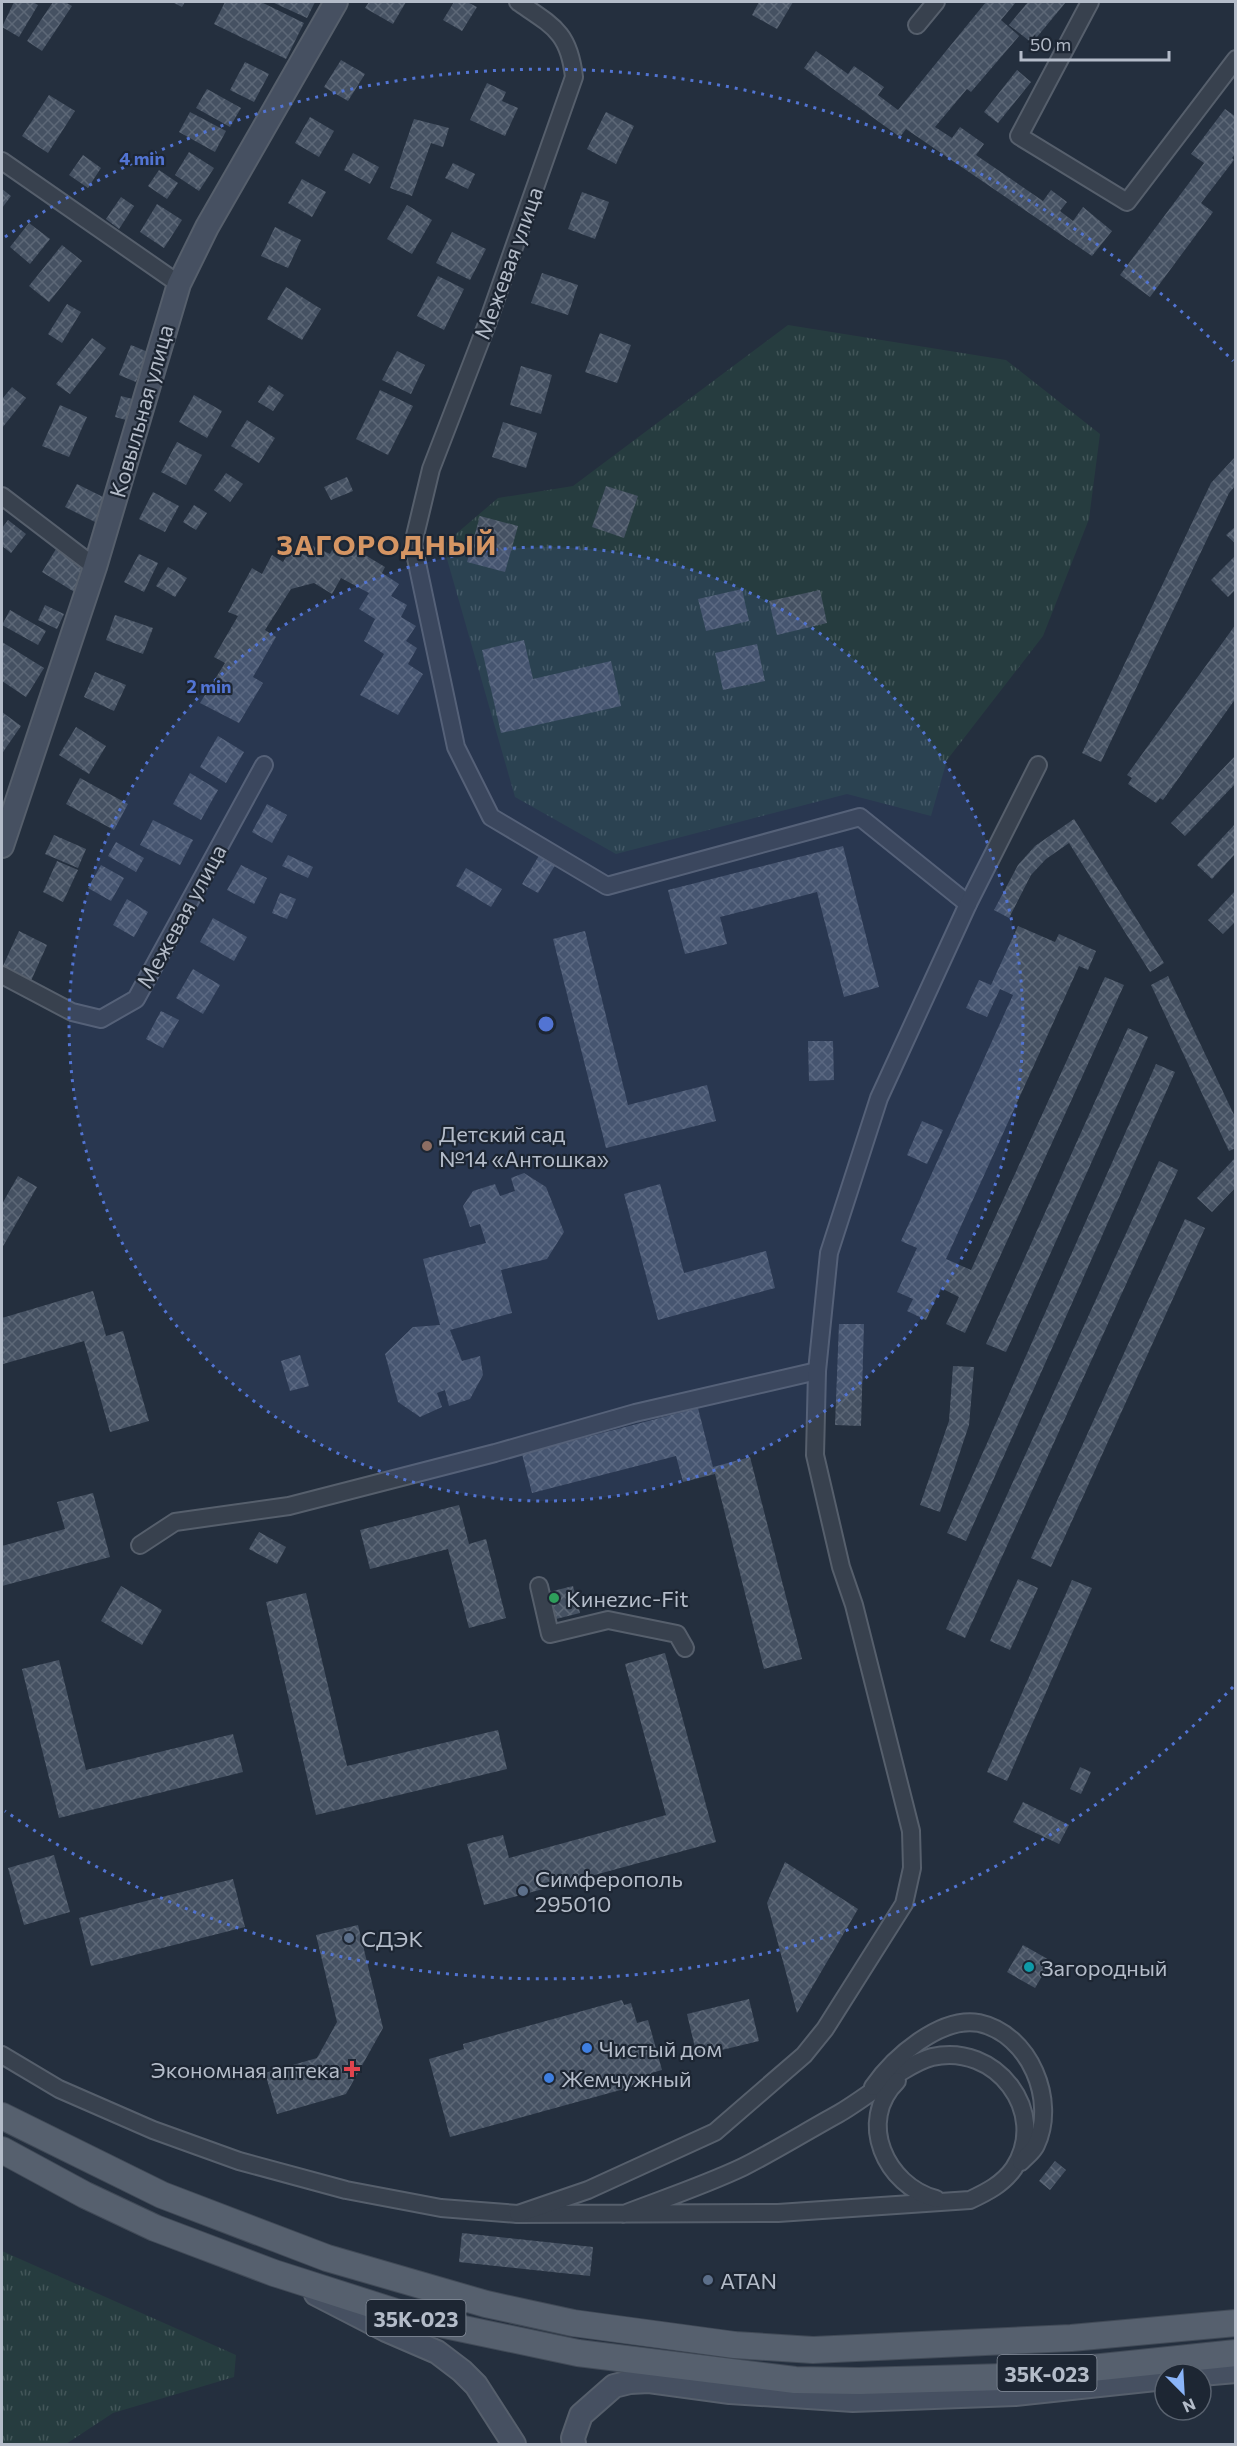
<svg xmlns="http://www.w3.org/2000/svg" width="1237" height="2446" viewBox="0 0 1237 2446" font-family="Commissioner,sans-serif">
<defs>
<pattern id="grass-tufts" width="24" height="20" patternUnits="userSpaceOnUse" patternTransform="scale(1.5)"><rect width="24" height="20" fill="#263c3f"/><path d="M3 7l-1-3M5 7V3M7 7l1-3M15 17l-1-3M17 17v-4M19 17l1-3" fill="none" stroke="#435659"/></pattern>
<pattern id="building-cross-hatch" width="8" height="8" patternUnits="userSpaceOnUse" patternTransform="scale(1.5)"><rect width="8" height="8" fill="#455162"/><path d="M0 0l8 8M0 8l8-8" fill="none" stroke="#5d6877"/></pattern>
</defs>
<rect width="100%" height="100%" fill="#242f3e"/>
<g fill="url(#grass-tufts)">
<polygon points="788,325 1006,360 1100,434 1089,519 1043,636 947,760 931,816 847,794 616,854 515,797 443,545 498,498 573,486"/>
<polygon points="2,2251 236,2355 234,2377 113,2413 66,2444 2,2444"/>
</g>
<g fill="url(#building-cross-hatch)">
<polygon points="14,2 33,2 38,5 19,37 2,27"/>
<polygon points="53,2 65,2 72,6 42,51 27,41"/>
<polygon points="172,2 185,2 182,7"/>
<polygon points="225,2 261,2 304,23 286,59 214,24"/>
<polygon points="272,2 315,2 307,18"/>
<polygon points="369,2 406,2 393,24 365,8"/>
<polygon points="454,2 467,2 477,7 462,31 443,20"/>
<polygon points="759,2 793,2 777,29 752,15"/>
<polygon points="986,2 1016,2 1001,20 1019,36 971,92 967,89 935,127 952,138 960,127 984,144 976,155 1043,201 1051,190 1067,202 1060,211 1073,221 1083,207 1112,231 1092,256 906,129 900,137 804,68 816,51 848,74 854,66 884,87 878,95 898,110"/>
<polygon points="1028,2 1066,2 1032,43 1009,25"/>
<polygon points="341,60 365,74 348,101 324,87"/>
<polygon points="245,62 269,74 254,102 230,90"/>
<polygon points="1017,70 1031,82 998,123 984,112"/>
<polygon points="487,83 506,92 502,101 518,108 505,136 470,120"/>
<polygon points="207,89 241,108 230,127 196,108"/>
<polygon points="49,95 75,111 48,153 22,136"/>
<polygon points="1225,109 1236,117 1236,153 1232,158 1234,160 1201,203 1213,212 1150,297 1120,275 1204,163 1191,154"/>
<polygon points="190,112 226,131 215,152 179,132"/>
<polygon points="606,112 634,126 616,164 587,149"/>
<polygon points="310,117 334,131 319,157 295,143"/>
<polygon points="414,119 449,128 443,147 431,143 412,196 390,188"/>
<polygon points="189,152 214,168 199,191 175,175"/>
<polygon points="353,153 379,167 370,184 344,170"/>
<polygon points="83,155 101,168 88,188 69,175"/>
<polygon points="453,163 475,174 468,189 445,178"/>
<polygon points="159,170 178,183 167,199 148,186"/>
<polygon points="302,179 326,192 312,217 288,203"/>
<polygon points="2,189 11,196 2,208"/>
<polygon points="582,192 609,202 595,239 568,229"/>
<polygon points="121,197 134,206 119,229 106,219"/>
<polygon points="157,204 182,220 164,248 140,232"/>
<polygon points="407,205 432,220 412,254 387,239"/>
<polygon points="29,223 50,239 30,264 10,247"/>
<polygon points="275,227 301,240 288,268 261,256"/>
<polygon points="452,232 486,249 470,280 436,263"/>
<polygon points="62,245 82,261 49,302 29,286"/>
<polygon points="542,273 578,285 568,315 531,303"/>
<polygon points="438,276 464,289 444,330 417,316"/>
<polygon points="286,287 321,309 302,340 267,319"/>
<polygon points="67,304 81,312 62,343 48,334"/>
<polygon points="600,333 631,345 617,383 585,372"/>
<polygon points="92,338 106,348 70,394 56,384"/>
<polygon points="131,345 148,352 136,382 119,375"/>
<polygon points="397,351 425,365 411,394 382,380"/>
<polygon points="521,366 552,375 541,414 510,405"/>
<polygon points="269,385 284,395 273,411 258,402"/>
<polygon points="12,387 26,398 2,428 2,399"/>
<polygon points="380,390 413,406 388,455 356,439"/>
<polygon points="194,395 222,411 207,438 179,422"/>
<polygon points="121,396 140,401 134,422 115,417"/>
<polygon points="60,405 87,417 69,457 42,446"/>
<polygon points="247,420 275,438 259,463 231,446"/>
<polygon points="503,422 537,433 526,468 492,457"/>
<polygon points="177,442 202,455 186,485 161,472"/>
<polygon points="1236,456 1236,485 1229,493 1101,762 1082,753 1211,483"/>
<polygon points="226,473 243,484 230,502 214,490"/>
<polygon points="347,477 353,491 331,500 324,487"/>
<polygon points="77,484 111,501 99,524 65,507"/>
<polygon points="606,486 638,496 624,538 592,527"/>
<polygon points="153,492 179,506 165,532 139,519"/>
<polygon points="194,505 207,513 196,530 183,522"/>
<polygon points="480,516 518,526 505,572 467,562"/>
<polygon points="8,520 26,534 11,553 2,546 2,528"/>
<polygon points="1236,526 1236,544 1226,535"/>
<polygon points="313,546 330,554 334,546 352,556 355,549 385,567 382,573 399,584 391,596 407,605 401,617 416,626 406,641 417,648 408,664 423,674 398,715 360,695 384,654 364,641 375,619 359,609 369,593 341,578 332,594 314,583 291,589 265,630 276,637 253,677 263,683 239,723 200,703 225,663 214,657 238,616 228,612 252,568 262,574 272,555 283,562 291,549 307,556"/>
<polygon points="56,549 90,571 76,593 42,572"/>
<polygon points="139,554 158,563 144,592 124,582"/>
<polygon points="1236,555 1236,589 1228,597 1211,580"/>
<polygon points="168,567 187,578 175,597 156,586"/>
<polygon points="742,589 749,621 706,631 698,599"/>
<polygon points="820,590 827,623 777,635 769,601"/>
<polygon points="45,605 64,614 57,629 38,620"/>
<polygon points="10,610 46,631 38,645 2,625"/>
<polygon points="115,615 153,628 143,654 106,640"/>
<polygon points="1236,624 1236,698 1163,800 1160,798 1156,803 1128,784 1132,778 1127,775"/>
<polygon points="524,640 533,679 611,661 621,706 501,733 482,650"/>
<polygon points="2,642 44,668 26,697 2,681"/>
<polygon points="757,644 765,681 723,690 715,653"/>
<polygon points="95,672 126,685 114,711 84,697"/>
<polygon points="2,712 21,726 3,752 2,751"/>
<polygon points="76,727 106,746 89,774 59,755"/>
<polygon points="218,736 244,752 226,783 200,767"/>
<polygon points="1236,755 1236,783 1185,836 1171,823"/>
<polygon points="190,773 218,790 201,820 173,804"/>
<polygon points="80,778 128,804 114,830 66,804"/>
<polygon points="267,804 287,815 272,843 252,832"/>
<polygon points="1074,819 1164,963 1150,972 1069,843 1046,859 1031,875 1009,918 994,910 1018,865 1035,846"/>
<polygon points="153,820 193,840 180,865 140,845"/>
<polygon points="1236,823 1236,853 1212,879 1197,865"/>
<polygon points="54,835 86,849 78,868 45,854"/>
<polygon points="116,842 144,858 136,872 108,856"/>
<polygon points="843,846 879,987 844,997 817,892 720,917 727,944 685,954 668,890"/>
<polygon points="540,854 556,864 538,893 522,884"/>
<polygon points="288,855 313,867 308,878 282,866"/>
<polygon points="57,861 78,870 63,902 43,892"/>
<polygon points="101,865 124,878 111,901 88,888"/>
<polygon points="241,865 267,878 254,904 227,890"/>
<polygon points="466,868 502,889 491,907 456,886"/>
<polygon points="1236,890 1236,921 1223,934 1208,920"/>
<polygon points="280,893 296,899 287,919 272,913"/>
<polygon points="127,899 148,912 134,937 113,925"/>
<polygon points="213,918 247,937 234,961 200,942"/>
<polygon points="1018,926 1055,942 1059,934 1096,951 1088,970 1079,966 946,1259 971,1270 1105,977 1124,985 965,1333 946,1324 959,1297 941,1288 926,1320 907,1311 913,1299 897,1292 917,1248 901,1241 1013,995 1000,989 987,1017 966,1008 979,980 991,985"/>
<polygon points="19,931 47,945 30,983 2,968"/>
<polygon points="585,931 628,1105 707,1085 716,1121 606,1148 553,939"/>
<polygon points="193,969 220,985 203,1014 176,998"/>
<polygon points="1168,976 1236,1119 1236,1148 1229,1151 1151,985"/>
<polygon points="161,1011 179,1020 163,1048 146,1039"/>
<polygon points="1128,1028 1148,1037 1006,1352 986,1344"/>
<polygon points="808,1041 833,1041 834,1080 809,1081"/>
<polygon points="1156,1064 1175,1072 966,1541 947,1533"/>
<polygon points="922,1121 943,1130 927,1164 907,1155"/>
<polygon points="1236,1157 1236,1187 1212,1212 1197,1198"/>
<polygon points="1159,1161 1178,1170 965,1638 946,1629"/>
<polygon points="524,1173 546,1187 564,1232 547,1259 501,1270 512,1313 450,1330 462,1361 480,1356 483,1375 470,1399 449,1406 445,1390 437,1393 442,1407 420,1417 398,1402 385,1354 413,1327 440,1325 423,1259 486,1243 480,1224 470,1227 463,1206 473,1191 495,1184 500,1196 515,1191 511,1178"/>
<polygon points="18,1176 37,1187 2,1248 2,1204"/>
<polygon points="660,1184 684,1273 766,1251 775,1288 658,1320 624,1194"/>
<polygon points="1185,1219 1205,1228 1051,1567 1031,1558"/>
<polygon points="93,1291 106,1336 123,1331 149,1421 110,1432 84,1341 3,1364 2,1358 2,1318"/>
<polygon points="839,1324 864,1324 861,1426 835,1425"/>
<polygon points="300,1355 309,1386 290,1391 281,1361"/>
<polygon points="953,1366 974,1367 969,1425 940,1512 920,1505 949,1421"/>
<polygon points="698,1408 713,1467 750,1457 802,1659 764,1669 715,1474 683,1482 676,1456 532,1493 522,1454"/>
<polygon points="93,1493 110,1557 2,1586 2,1546 65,1529 57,1502"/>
<polygon points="459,1505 469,1544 486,1539 506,1618 469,1628 448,1549 370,1569 360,1530"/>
<polygon points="259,1532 286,1547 277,1564 249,1549"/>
<polygon points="1018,1579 1038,1588 1010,1650 990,1641"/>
<polygon points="1072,1580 1092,1588 1007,1781 987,1772"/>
<polygon points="121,1586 162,1610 142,1645 101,1621"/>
<polygon points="573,1586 580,1613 552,1620 545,1593"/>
<polygon points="306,1593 347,1766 498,1730 507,1769 316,1815 266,1602"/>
<polygon points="665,1653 716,1842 484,1905 467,1844 503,1835 509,1858 666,1815 625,1664"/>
<polygon points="59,1660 86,1770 233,1734 243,1772 59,1818 22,1669"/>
<polygon points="1080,1767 1091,1772 1081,1794 1070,1789"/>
<polygon points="1023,1802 1069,1825 1059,1844 1013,1822"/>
<polygon points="54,1855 70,1912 24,1925 8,1868"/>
<polygon points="785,1862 858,1909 797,2013 767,1903"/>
<polygon points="233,1879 245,1927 91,1966 79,1918"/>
<polygon points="358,1925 383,2028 346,2094 277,2114 265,2073 317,2058 337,2022 316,1935"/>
<polygon points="1023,1945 1051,1961 1035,1988 1007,1972"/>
<polygon points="749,1999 759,2041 697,2056 687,2014"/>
<polygon points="622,2000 624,2005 631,2003 637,2023 648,2020 662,2070 651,2073 653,2081 450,2137 429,2059 464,2049 463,2044"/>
<polygon points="1055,2161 1066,2170 1050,2190 1039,2181"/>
<polygon points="462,2233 593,2247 590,2276 459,2262"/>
</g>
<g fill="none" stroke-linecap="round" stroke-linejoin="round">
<g stroke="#565f6c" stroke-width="20">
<g id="street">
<path d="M518,2C553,26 569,32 574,77L487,324L431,469L413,544L456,747L491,817L607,886L860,817L968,904"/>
<polyline points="1090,2 1019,136 1127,202 1236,59"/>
<polyline points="917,25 936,2"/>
<polyline points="2,161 179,284"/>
<polyline points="2,496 95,567"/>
<polyline points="2,975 72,1012 101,1019 136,999 264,765"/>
<polyline points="140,1545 175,1522 289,1506 495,1453 635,1413 817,1371"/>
<polyline points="539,1586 550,1634 608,1620 677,1634 685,1648"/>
<path d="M2,2055L59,2089L153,2130L239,2161L346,2190L441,2208L518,2214L778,2213L970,2200C987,2192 1003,2184 1014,2168C1050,2112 995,2042 932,2057C905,2064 865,2099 838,2114C807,2131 775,2151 743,2167C705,2185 663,2199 624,2214"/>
<path d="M897,2081C856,2121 886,2186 936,2199"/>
<path d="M873,2087C893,2058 940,2016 979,2023C1030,2034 1057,2101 1036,2145C1033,2152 1025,2157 1021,2162"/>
<polyline points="518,2214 588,2190 715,2132 804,2055 825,2029 904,1904 912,1868 911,1831 854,1605 841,1567 815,1455 817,1371 829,1253 879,1098 968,904 1038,765"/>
</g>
</g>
<g stroke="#565f6c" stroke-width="26">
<g id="secondary">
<polyline points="2,846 95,567 179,284 207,227 336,2"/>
<polyline points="316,2294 386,2330 437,2352 462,2371 476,2385 514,2444"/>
<polyline points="1201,2374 1236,2371"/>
<polyline points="574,2444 573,2438 581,2415 614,2386 630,2382 649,2381 730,2392 853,2400 1015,2394 1165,2378"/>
</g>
</g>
<g stroke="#414a57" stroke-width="28">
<g id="primary">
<polyline points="2,2116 162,2195 327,2258 486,2304 573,2323 735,2345 813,2350 1071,2338 1236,2323"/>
<polyline points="2,2150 85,2195 155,2228 274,2273 421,2320 578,2353 795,2380 859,2381 1005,2377 1236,2353"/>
</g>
</g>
<use href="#street" stroke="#38414e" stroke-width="16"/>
<use href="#secondary" stroke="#465061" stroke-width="22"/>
<use href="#primary" stroke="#56606e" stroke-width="26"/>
</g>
<circle cx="546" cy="1024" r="477" fill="#5274d3" fill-opacity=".12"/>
<g fill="none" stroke="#5274d3" stroke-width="3" stroke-dasharray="3 6">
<circle cx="546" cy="1024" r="477"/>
<path d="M1233 1687A955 955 0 0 1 5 1811M5 237A955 955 0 0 1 1233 361"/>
</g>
<circle fill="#8d6e63" stroke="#1d2633" stroke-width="2" cx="427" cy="1146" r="6"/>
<circle fill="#2e9e5b" stroke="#1d2633" stroke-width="2" cx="554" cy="1598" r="6"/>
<g fill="#5c6f8a" stroke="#1d2633" stroke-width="2">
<circle cx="523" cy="1891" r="6"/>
<circle cx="349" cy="1938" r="6"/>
<circle cx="708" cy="2280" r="6"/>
</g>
<circle fill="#0f9aa8" stroke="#1d2633" stroke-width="2" cx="1029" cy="1967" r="6"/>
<g fill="#3f7fe0" stroke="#1d2633" stroke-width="2">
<circle cx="587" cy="2048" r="6"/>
<circle cx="549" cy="2078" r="6"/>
</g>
<path fill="#e0444e" stroke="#1d2633" stroke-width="2" d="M349 2060h6v6h6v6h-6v6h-6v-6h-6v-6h6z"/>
<g text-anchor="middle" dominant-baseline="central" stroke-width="4.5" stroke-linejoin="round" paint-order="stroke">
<g fill="#1d2633" stroke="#878f9c" stroke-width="1.5">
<rect x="366.5" y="2300" width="99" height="36" rx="4.5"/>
<rect x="997.5" y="2355" width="99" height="36" rx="4.5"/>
</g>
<g font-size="21" font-weight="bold" fill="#b4bcc9">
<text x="416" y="2318">35К-023</text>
<text x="1047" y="2373">35К-023</text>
</g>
<g font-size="22" fill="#b4bcc9" stroke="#1d2633">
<text transform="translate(508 263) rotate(-70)">Межевая улица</text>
<text transform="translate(141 411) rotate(-74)">Ковыльная улица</text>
<text transform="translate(181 916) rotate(-61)">Межевая улица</text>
</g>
<g font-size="22" fill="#b4bcc9" stroke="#1d2633" text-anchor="start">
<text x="439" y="1133">Детский сад<tspan x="439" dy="25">№14 «Антошка»</tspan></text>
<text x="566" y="1598">Кинеzис-Fit</text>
<text x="535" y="1878">Симферополь<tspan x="535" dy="25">295010</tspan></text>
<text x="361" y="1938">СДЭК</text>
<text x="1041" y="1967">Загородный</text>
<text x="599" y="2048">Чистый дом</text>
<text x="340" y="2069" text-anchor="end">Экономная аптека</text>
<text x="561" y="2078">Жемчужный</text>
<text x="720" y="2280">ATAN</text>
</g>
<g font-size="28" font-weight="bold" letter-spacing="1.5" fill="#d59563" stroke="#1d2633">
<text x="387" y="544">ЗАГОРОДНЫЙ</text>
</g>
</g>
<circle cx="546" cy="1024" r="9" fill="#5274d3" stroke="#1d2633" stroke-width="3"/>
<g font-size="18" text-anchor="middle" font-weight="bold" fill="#5274d3" stroke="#1d2633" stroke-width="4.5" stroke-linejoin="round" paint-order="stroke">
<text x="142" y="165">4 min</text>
<text x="209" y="693">2 min</text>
</g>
<rect width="1237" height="2446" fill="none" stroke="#b4bcc9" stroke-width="6"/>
<g transform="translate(1183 2392) rotate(156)"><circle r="28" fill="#1d2633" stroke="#59626f" stroke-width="1.5"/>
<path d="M0-4.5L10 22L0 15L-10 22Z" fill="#8ab4f8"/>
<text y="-9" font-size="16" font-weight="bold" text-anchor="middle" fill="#b4bcc9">N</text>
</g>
<path d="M1021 51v9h148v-9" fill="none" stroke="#b4bcc9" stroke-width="3"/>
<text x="1030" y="51" font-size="18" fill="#b4bcc9" stroke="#1d2633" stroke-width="4.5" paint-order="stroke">50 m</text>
</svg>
